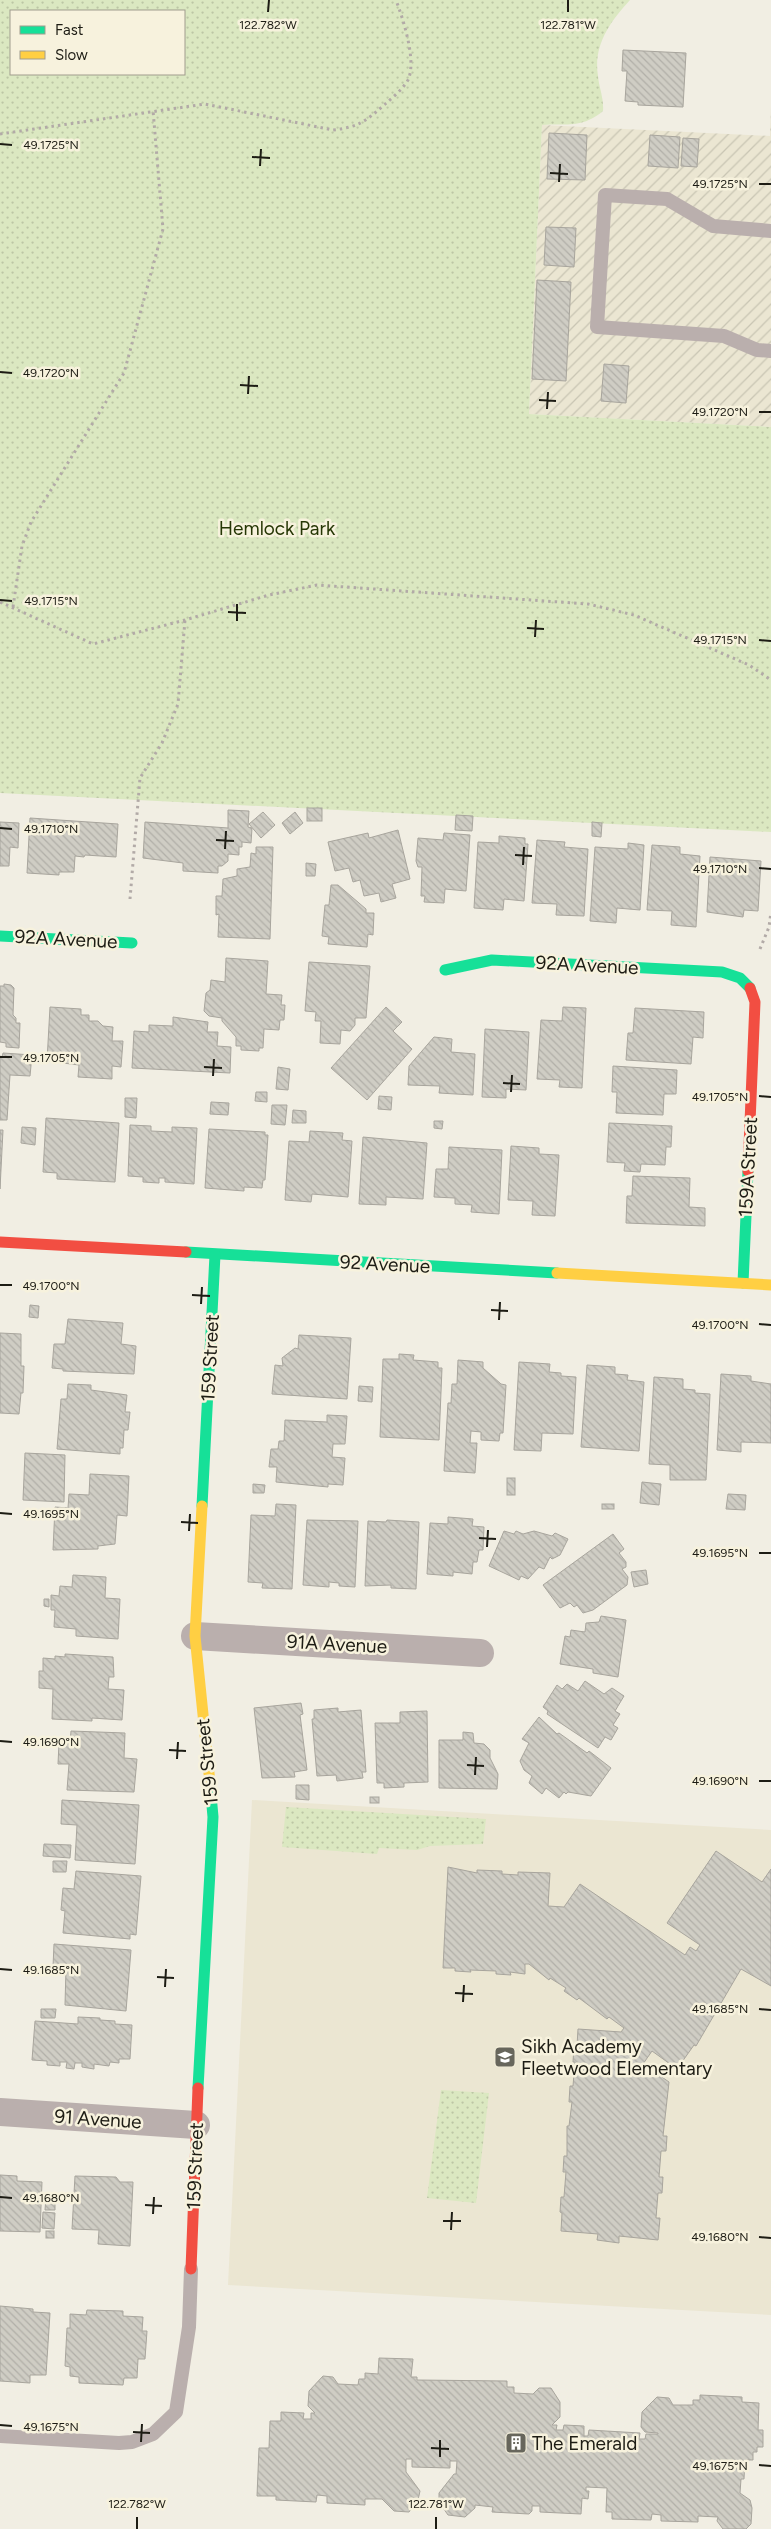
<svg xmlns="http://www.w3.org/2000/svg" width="771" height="2529" viewBox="0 0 771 2529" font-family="Figtree,sans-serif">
<defs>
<pattern id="industrial-furrows" width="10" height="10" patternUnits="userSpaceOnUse" patternTransform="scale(1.25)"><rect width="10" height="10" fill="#ebe6d2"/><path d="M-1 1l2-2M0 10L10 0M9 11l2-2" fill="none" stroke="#c9c5b3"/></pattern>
<pattern id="grass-dots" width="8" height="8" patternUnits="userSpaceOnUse" patternTransform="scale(1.25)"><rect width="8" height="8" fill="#dbe8c1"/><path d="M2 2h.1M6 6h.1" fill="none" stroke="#bcc6a5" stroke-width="1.8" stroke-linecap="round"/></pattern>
<pattern id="building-back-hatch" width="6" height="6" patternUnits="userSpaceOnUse" patternTransform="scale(1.25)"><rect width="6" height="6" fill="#cfcdc4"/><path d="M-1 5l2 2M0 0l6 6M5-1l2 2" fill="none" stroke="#b1afa8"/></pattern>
</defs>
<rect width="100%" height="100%" fill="#f1eee3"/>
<polygon fill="#ebe6d2" points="252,1800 771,1830 771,2315 228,2285"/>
<polygon fill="url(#industrial-furrows)" points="771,106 771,427 529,414 542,125 770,136"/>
<g fill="url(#grass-dots)" fill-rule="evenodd">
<path d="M0,0H630C610,22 593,45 598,76C599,88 604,98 603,111C581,129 568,123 542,125L529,414L771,427V832L0,793ZM11,11H184V74H11Z"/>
<polygon points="286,1807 486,1819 483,1844 430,1846 417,1850 379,1848 377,1854 282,1847"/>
<polygon points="441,2090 489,2093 476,2203 427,2198"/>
</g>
<g fill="url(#building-back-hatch)" stroke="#a8a59d">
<polygon points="623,50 686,53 683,107 638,105 638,102 625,101 627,71 622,71"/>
<polygon points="549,133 587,135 585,180 547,179"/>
<polygon points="650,135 680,137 678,168 648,166"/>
<polygon points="683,138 699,139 697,167 681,166"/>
<polygon points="546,227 576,228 574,267 544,265"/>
<polygon points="537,280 571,282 566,381 532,379"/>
<polygon points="604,364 629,366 626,403 601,401"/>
<rect x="307" y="808" width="15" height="13"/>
<polygon points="228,810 249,811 248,827 252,828 251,843 242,842 242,847 239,847 239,855 228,854 228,861 222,866 218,866 218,873 183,871 183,863 143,858 145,822 228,828"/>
<polygon points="263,812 275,825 261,838 249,824"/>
<polygon points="295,812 303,823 290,834 282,823"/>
<polygon points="456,815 473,816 472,831 455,830"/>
<polygon points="30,818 118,824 116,857 85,855 84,857 75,856 74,872 59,872 59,875 27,873"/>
<polygon points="0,822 19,823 18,848 10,847 9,866 0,866"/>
<polygon points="592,822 602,823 601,837 592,836"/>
<polygon points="398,830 410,879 392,884 396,898 381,902 379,893 364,896 360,880 353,882 349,868 335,871 328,842 368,833 369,838"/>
<polygon points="444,833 470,835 466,891 445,889 444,903 424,902 425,896 421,896 422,867 418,867 416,861 418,838 443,840"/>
<polygon points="499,836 525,838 525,844 528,844 524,901 504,899 503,910 474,908 478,842 499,843"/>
<polygon points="537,840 565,842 564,847 588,849 584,916 556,915 557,904 532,903"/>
<polygon points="628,843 644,845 640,910 617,908 616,923 590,921 595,847 628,849"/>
<polygon points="652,845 680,847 680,854 700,856 696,927 671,925 672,911 647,910"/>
<polygon points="256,847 273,847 270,939 218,937 219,914 216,915 216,896 222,896 223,879 237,876 237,869 250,867 251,853 256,854"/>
<polygon points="710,857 761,861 758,911 744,910 743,917 707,912"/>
<polygon points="306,863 316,864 315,876 306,876"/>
<polygon points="331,885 338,885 366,909 366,913 374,913 373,935 368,934 367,947 328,944 329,937 322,936 325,905 329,905"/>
<polygon points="226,958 268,961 266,994 282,995 281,1005 285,1005 284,1020 280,1020 279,1030 264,1029 263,1048 259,1048 259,1051 241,1050 241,1046 236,1046 236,1037 222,1021 222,1018 209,1016 204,1011 206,993 210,990 211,980 225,982"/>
<polygon points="309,962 370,966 366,1018 355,1018 355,1025 350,1031 341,1030 340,1044 320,1043 321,1021 315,1021 316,1012 305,1011"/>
<polygon points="4,984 11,985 14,988 13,1015 16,1018 16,1023 20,1023 19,1048 6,1047 6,1043 0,1042 0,986 4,986"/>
<polygon points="50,1007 81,1009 81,1015 89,1015 89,1021 98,1021 103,1026 113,1027 112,1041 123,1041 121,1067 112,1066 112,1079 78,1077 79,1065 47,1061"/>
<polygon points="386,1007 402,1022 393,1031 412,1049 367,1100 331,1068"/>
<polygon points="563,1007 586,1008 582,1088 559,1087 560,1080 537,1079 541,1020 562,1021"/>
<polygon points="635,1008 704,1012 703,1038 693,1037 691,1064 626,1060 628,1033 633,1033"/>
<polygon points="173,1017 208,1022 207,1032 218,1032 217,1046 231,1047 230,1073 132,1068 134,1031 149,1032 149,1025 173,1026"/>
<polygon points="485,1029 529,1032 526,1090 506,1089 506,1098 482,1097"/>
<polygon points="434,1037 452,1039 451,1052 475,1054 473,1095 439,1093 440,1086 408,1085 409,1066"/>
<polygon points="3,1053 32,1055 30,1076 10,1075 7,1120 0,1120 0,1056 2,1057"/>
<polygon points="613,1066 677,1070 676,1094 664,1094 663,1115 616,1113 617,1092 612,1092"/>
<polygon points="278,1067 290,1069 288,1090 276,1089"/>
<polygon points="256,1092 267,1092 267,1102 255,1101"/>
<polygon points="379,1096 392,1097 391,1110 378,1109"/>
<polygon points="125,1098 137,1098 136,1118 125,1117"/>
<polygon points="211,1102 229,1103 228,1115 210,1114"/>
<polygon points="272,1105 287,1105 285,1125 271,1124"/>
<polygon points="293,1110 306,1111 306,1123 292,1123"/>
<polygon points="46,1118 119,1123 115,1182 57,1179 57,1173 43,1172"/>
<polygon points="434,1121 443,1121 442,1129 434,1128"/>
<polygon points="609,1123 672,1126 671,1147 666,1147 665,1165 641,1164 640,1172 624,1171 625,1163 607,1162"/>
<polygon points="130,1125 151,1126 151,1131 172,1132 172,1127 197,1128 194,1184 165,1182 165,1178 159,1178 159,1183 143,1182 143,1177 128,1176"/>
<polygon points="22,1127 36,1128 35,1145 21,1143"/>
<polygon points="209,1129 265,1132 265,1135 268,1135 265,1180 263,1180 262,1188 244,1187 244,1191 205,1188"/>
<polygon points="0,1130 3,1130 0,1189"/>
<polygon points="310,1131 343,1133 342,1140 352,1141 348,1197 312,1194 311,1202 285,1200 289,1141 309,1142"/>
<polygon points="363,1137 427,1143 423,1199 386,1197 386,1205 359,1204"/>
<polygon points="511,1146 539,1148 539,1154 559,1155 555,1216 532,1215 533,1201 508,1200"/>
<polygon points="449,1147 502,1150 499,1214 471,1212 472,1205 455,1204 455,1198 434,1197 436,1169 448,1169"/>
<polygon points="633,1176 690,1178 689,1207 705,1208 705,1226 626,1223 627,1196 632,1196"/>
<polygon points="30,1305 39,1306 38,1318 29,1317"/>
<polygon points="68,1319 123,1323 121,1344 136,1346 134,1374 63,1371 63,1369 52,1368 54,1344 65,1344"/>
<polygon points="0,1333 21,1334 21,1366 24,1366 23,1393 21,1393 19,1414 0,1413"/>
<polygon points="299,1335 351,1338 347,1399 272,1394 275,1365 283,1366 282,1358 295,1348 298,1349"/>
<polygon points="399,1354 414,1355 413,1360 438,1362 438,1368 442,1368 439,1440 380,1437 383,1359 399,1359"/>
<polygon points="458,1360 483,1362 483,1368 501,1384 506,1385 503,1433 500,1433 499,1441 481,1440 481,1432 471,1431 470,1443 477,1443 475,1473 444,1471 448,1403 451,1403 452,1384 457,1384"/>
<polygon points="519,1362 550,1364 549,1372 561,1373 561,1376 576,1377 573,1434 542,1433 541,1451 514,1450"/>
<polygon points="587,1365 615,1367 615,1374 628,1375 627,1380 644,1382 639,1451 581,1447"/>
<polygon points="721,1374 751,1376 751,1381 771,1384 771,1443 741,1442 741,1452 717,1450"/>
<polygon points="654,1377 683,1379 683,1389 695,1390 695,1393 710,1394 706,1480 670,1480 670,1465 649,1464"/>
<polygon points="68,1384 91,1385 91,1390 127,1395 125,1412 130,1412 128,1430 124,1430 123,1448 120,1448 120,1454 57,1449 61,1399 67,1399"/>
<polygon points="359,1386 373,1387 372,1402 358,1401"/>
<polygon points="327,1415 347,1416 345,1444 333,1444 332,1457 345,1458 343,1485 328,1484 328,1487 276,1482 277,1467 269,1467 271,1449 278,1449 279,1441 284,1441 285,1420 327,1422"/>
<polygon points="25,1453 65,1455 64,1502 23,1500"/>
<polygon points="90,1474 129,1476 127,1516 117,1515 115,1544 98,1546 98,1549 53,1550 55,1507 68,1508 69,1494 89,1495"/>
<rect x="507" y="1478" width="8" height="17"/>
<polygon points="642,1482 661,1484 659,1505 640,1503"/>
<polygon points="253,1484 265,1485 264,1493 253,1493"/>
<polygon points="728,1494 746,1495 745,1510 726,1509"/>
<polygon points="276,1504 296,1505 292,1589 262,1588 263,1583 248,1582 251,1515 275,1516"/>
<rect x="602" y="1504" width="12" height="5"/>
<polygon points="448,1517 473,1519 472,1526 484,1527 483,1550 479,1550 477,1562 473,1562 472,1574 453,1572 453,1576 427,1574 430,1523 448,1524"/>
<polygon points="307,1520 358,1521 355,1587 339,1586 339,1583 329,1582 329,1587 303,1585"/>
<polygon points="387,1520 419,1522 416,1589 391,1588 391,1585 365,1586 368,1521 386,1522"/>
<polygon points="504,1531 514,1534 516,1531 523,1534 534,1531 552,1536 555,1533 568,1539 560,1555 552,1559 550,1557 544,1569 539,1567 528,1579 521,1576 519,1580 489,1566"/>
<polygon points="613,1534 624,1549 619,1553 626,1562 626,1567 622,1569 628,1577 627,1585 593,1610 583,1613 577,1605 574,1607 570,1603 560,1608 543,1585"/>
<polygon points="646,1570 648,1584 634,1587 631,1572"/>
<polygon points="73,1575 106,1577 105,1598 120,1599 118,1639 76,1636 76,1629 54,1627 55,1610 51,1610 51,1595 59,1596 60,1586 72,1587"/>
<polygon points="44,1599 49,1599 49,1607 44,1606"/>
<polygon points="601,1616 626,1620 618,1677 593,1673 593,1669 560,1664 565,1636 570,1637 571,1630 585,1632 586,1623 599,1622"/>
<polygon points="65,1654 113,1657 114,1677 109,1677 108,1689 124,1690 122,1720 92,1718 92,1721 52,1719 53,1689 39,1688 39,1671 43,1671 43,1658 55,1659 55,1656 65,1657"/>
<polygon points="585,1681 604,1694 612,1688 624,1696 615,1711 620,1714 613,1725 618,1728 611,1740 605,1737 598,1748 547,1714 548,1711 543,1707 557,1685 562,1689 567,1684 578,1691"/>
<polygon points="301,1703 303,1714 300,1715 307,1770 294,1772 295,1777 262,1778 254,1708"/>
<polygon points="338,1708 338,1712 361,1710 366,1772 362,1772 363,1778 337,1781 336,1775 317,1776 312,1719 314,1719 314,1710"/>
<polygon points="427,1711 428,1782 404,1783 404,1787 384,1788 384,1783 377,1783 375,1723 400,1723 400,1712"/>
<polygon points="539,1717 557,1734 559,1733 587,1753 589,1751 611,1768 591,1796 568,1792 566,1794 564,1792 559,1798 546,1788 542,1794 529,1783 532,1776 524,1770 520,1761 529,1743 522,1739"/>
<polygon points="71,1731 125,1733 124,1758 137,1759 134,1792 67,1790 69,1764 58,1764 59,1743 70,1744"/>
<polygon points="463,1732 473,1733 474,1743 484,1744 490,1750 490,1758 498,1774 497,1789 439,1788 439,1740 463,1740"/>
<polygon points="296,1785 309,1785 309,1800 296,1799"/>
<rect x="370" y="1797" width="9" height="6"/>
<polygon points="62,1800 139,1805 135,1864 75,1860 77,1825 61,1824"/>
<polygon points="44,1844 71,1845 70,1858 43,1856"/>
<polygon points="716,1851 762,1882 771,1869 771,1986 741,1969 696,2046 694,2045 677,2069 652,2051 643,2064 669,2082 663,2136 667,2136 666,2151 661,2151 659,2177 663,2177 662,2193 658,2193 656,2218 660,2218 658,2240 619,2236 619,2243 597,2240 598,2234 561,2231 562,2213 560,2212 561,2197 564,2197 566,2172 563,2172 564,2156 567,2156 567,2126 569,2126 572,2102 569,2102 570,2086 573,2086 575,2062 573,2062 574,2046 577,2046 578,2029 621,2032 624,2028 609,2017 607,2019 579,1998 577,2000 564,1991 566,1988 550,1978 549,1980 529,1964 525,1964 525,1974 510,1972 511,1975 496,1974 496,1971 470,1970 471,1972 455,1971 455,1968 443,1968 448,1867 477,1873 477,1870 502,1871 502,1874 518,1875 518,1872 550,1873 548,1906 564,1907 580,1884 685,1955 690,1947 696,1951 700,1945 667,1923"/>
<polygon points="53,1861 67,1861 66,1872 53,1872"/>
<polygon points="76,1871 141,1876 136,1935 130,1934 130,1939 63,1933 65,1911 61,1910 63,1888 74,1889"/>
<polygon points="54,1944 131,1950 126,2011 65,2005 66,1968 53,1967"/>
<polygon points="41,2009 56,2009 55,2018 41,2018"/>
<polygon points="78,2017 100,2018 100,2020 115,2021 115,2024 132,2025 130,2059 119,2059 119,2063 110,2062 109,2066 94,2064 94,2069 82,2067 82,2063 75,2063 74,2069 66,2068 67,2062 60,2062 60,2066 47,2065 47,2061 32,2060 35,2021 78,2024"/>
<polygon points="0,2175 17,2176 17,2181 42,2182 40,2232 0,2231"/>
<polygon points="75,2176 116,2177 120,2182 133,2182 130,2246 98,2244 99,2230 72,2229"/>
<polygon points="46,2197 55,2197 55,2210 45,2210"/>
<polygon points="43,2212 55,2213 54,2229 42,2228"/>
<rect x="46" y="2231" width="8" height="7"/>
<polygon points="0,2306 33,2309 33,2312 50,2313 46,2375 30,2375 30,2383 0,2381"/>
<polygon points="87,2310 123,2311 123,2316 143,2317 142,2331 147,2331 145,2359 138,2359 137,2378 124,2378 123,2385 79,2383 79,2377 70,2376 70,2367 65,2366 67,2328 70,2328 70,2314 86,2315"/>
<polygon points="379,2358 413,2359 411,2377 417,2377 417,2380 507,2381 507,2387 514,2387 514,2393 533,2394 539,2388 551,2388 560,2402 560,2417 552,2425 557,2425 556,2430 563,2430 564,2425 584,2426 584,2436 588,2436 589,2430 640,2433 639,2439 645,2439 646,2434 658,2434 658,2433 645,2432 641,2427 642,2412 657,2397 669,2398 673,2405 693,2405 693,2400 700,2400 700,2395 742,2397 742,2402 759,2403 758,2430 763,2430 763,2447 757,2447 757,2452 753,2452 753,2460 745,2460 744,2479 741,2479 740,2493 750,2500 752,2508 751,2524 746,2529 723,2529 717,2521 718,2517 698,2516 698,2522 661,2521 661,2515 652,2514 651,2520 612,2519 612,2512 606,2512 607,2488 586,2487 586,2491 589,2491 588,2499 582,2498 581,2514 540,2512 540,2506 532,2506 532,2511 529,2514 492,2512 493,2507 475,2505 475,2508 465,2517 448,2515 439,2502 439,2493 454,2474 456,2474 457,2461 450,2461 450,2468 412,2467 412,2459 406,2459 406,2472 420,2491 418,2500 409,2512 394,2511 382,2499 365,2499 365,2505 327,2503 327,2496 317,2495 316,2502 276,2500 276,2496 257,2496 259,2448 269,2448 270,2421 281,2421 281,2412 304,2413 303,2419 311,2419 311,2413 315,2413 308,2406 309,2391 323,2376 333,2377 338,2384 358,2385 359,2379 365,2379 365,2373 378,2374"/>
</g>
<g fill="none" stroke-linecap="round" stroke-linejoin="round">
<g stroke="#b2aaa7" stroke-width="3" stroke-dasharray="2.5 4" stroke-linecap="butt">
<path d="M0,134L205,104L333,130C358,127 365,122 384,105C392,98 402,90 408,80C417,61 403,19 396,0"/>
<polyline points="0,602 93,644 185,620 269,595 317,585 588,604 634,615 749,665 771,680"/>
<polyline points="13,607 22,546 31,522 124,373 163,229 153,110"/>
<polyline points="130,899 140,778 162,743 178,704 185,620"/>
<polyline points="760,949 769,927 771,912"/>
</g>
<g stroke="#baafad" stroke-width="14">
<polyline points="771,231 713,226 667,199 605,195 597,327 724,336 757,350 771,351"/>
<polyline points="0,2436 119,2443 132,2442 153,2434 176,2412 189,2327 191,2269"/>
</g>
<g stroke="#baafad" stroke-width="28">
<polyline points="195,1636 480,1653"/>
<polyline points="0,2112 196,2125"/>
</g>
<g stroke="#16e098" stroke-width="11">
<polyline points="0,936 132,943"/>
<polyline points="445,970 492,960 722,972 740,978 750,988"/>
<polyline points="186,1252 557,1273"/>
<polyline points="743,1283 748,1171"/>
<polyline points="202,1506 215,1255"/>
<polyline points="198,2088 213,1817 210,1783"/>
</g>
<g stroke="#ffcf43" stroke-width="11">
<polyline points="557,1273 771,1285"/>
<polyline points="202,1506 195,1636 210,1783"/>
</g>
<g stroke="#f24e42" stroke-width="11">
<polyline points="748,1171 755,1002 750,988"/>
<polyline points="0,1242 186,1252"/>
<polyline points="191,2269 198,2088"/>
</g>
</g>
<path fill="none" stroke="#1d1c14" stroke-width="2" d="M268,12L269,0M568,12V0M0,144L12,145M252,157L270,158M260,166L261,149M550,173L568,174M559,182L560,164M759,184H771M0,372L12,373M240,385L258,386M248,394L249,376M539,400L556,401M547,409L548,392M759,412H771M0,600L12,601M228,612L246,613M237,621V604M527,628L544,629M535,637L536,620M759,640L771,641M0,828L12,829M216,840L234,841M225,849L226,831M515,855L532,856M523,865L524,847M759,868L771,869M0,1057H12M204,1067L222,1068M213,1076L214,1059M503,1083L520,1084M511,1092L512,1075M759,1096L771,1097M0,1285H12M192,1295L210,1296M201,1304L202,1287M491,1310L508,1311M499,1320L500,1302M759,1324L771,1325M0,1513L12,1514M181,1522L198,1523M189,1531L190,1514M479,1538L496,1539M487,1547L488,1530M759,1553H771M0,1741L12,1742M169,1750L186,1751M177,1759L178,1742M467,1765L484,1766M475,1775L476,1757M759,1781H771M0,1969L12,1970M157,1977L174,1978M165,1987L166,1969M455,1993L473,1994M463,2002L464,1985M759,2009L771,2010M0,2197L12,2198M145,2205L162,2206M153,2214L154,2197M443,2221H461M451,2230L452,2212M759,2237L771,2238M0,2425L12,2426M133,2432L150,2433M141,2442L142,2424M431,2448L449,2449M440,2457V2440M759,2465L771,2466M137,2529V2517M436,2529V2517"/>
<defs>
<g id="school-square" transform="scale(1.125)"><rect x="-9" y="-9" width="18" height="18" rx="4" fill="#67665c" stroke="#f7f2dd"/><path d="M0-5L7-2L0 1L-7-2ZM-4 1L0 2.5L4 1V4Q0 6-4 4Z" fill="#fff"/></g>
<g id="building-square" transform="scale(1.125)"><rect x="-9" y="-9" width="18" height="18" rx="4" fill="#67665c" stroke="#f7f2dd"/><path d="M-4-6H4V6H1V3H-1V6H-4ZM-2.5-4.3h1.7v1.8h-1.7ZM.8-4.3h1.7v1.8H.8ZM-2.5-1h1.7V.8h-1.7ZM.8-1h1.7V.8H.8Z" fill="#fff"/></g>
</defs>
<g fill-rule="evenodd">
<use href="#school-square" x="505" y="2057"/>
<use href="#building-square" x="516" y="2443"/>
</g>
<g text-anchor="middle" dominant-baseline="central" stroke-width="5" stroke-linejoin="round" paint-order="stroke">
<g font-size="19" fill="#263705" stroke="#f7f2dd">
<text x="277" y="528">Hemlock Park</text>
</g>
<g font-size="19" fill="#1d1c14" stroke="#f7f2dd">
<text transform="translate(66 939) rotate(3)">92A Avenue</text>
<text transform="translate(587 965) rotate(3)">92A Avenue</text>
<text transform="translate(748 1167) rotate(-87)">159A Street</text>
<text transform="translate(385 1264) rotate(3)">92 Avenue</text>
<text transform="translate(210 1358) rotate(-87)">159 Street</text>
<text transform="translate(337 1644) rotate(3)">91A Avenue</text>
<text transform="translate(207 1762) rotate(-96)">159 Street</text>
<text transform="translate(98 2119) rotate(4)">91 Avenue</text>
<text transform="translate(195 2166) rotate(-88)">159 Street</text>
</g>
<g font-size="19" fill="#1d1c14" stroke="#f7f2dd" text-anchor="start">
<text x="521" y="2046">Sikh Academy<tspan x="521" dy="22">Fleetwood Elementary</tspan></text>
<text x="532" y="2443">The Emerald</text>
</g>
</g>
<g font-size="12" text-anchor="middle" fill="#1d1c14" stroke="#f7f2dd" stroke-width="5" stroke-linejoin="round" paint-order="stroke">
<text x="268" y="29">122.782°W</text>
<text x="568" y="29">122.781°W</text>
<text x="51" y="149">49.1725°N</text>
<text x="720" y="188">49.1725°N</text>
<text x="51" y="377">49.1720°N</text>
<text x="720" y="416">49.1720°N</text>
<text x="51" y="605">49.1715°N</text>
<text x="720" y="644">49.1715°N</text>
<text x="51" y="833">49.1710°N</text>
<text x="720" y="873">49.1710°N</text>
<text x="51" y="1062">49.1705°N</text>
<text x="720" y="1101">49.1705°N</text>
<text x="51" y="1290">49.1700°N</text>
<text x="720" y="1329">49.1700°N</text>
<text x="51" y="1518">49.1695°N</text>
<text x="720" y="1557">49.1695°N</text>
<text x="51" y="1746">49.1690°N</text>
<text x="720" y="1785">49.1690°N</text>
<text x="51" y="1974">49.1685°N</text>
<text x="720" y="2013">49.1685°N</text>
<text x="51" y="2202">49.1680°N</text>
<text x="720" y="2241">49.1680°N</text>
<text x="51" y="2431">49.1675°N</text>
<text x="720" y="2470">49.1675°N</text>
<text x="137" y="2508">122.782°W</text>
<text x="436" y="2508">122.781°W</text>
</g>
<rect x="10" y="10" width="175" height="65" fill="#f7f2dd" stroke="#a09c8d"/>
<rect x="20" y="26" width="25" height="8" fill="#16e098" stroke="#a09c8d"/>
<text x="55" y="35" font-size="15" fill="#1d1c14">Fast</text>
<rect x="20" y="51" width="25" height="8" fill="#ffcf43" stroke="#a09c8d"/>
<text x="55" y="60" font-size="15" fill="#1d1c14">Slow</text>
</svg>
